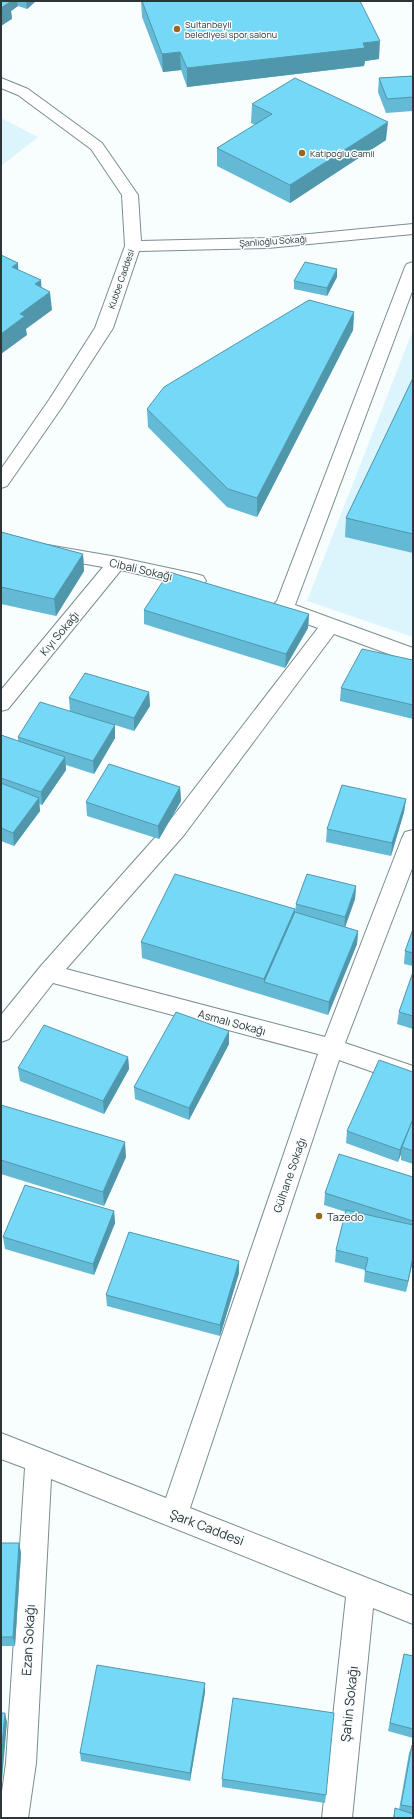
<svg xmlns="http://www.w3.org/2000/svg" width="414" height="1819" viewBox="0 0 414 1819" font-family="Manrope,sans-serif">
<rect width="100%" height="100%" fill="#f8fdfe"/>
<g fill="#dcf4fc">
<polygon points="1,118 38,137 1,166"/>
<polygon points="413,330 413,637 307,601"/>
</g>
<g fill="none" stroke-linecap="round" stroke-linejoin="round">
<g stroke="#7a8d93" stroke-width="2">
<g id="minor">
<polygon points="1,78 28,89 102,143 138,195 141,241 268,238 413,224 413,234 268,248 139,251 113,328 62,407 7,486 1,488 1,469 49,400 95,328 125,246 122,195 91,149 18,95 1,88"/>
<polygon points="413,262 413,289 295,605 413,648 413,663 334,634 184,835 66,969 325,1037 402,838 405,832 413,830 413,866 345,1043 413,1066 413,1086 339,1060 190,1508 413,1596 413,1624 373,1608 352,1818 322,1818 346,1597 51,1479 36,1763 28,1818 1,1818 1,1799 6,1763 25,1468 1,1459 1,1433 166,1498 318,1054 53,983 9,1039 1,1042 1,1015 40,967 168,823 318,628 274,612 271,607 277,601 405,267 407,264"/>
<polygon points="1,537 117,557 196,574 203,576 206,581 203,586 196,588 121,570 8,709 1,711 1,690 103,567 1,549"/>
</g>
</g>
<use href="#minor" fill="#fff" fill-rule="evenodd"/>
</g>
<g fill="#64bad4">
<polygon points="1,1 36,1 27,9 18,6 11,11 12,19"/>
<polygon points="141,1 360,1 379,59 365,61 364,66 187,87 181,70 163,72 142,17"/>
<polygon points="413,76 413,111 386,113 378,92 379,78"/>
<polygon points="252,104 386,140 290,203 217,166 217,148 255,125 251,123"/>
<polygon points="337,277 327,296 294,289 294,281"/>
<polygon points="354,312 353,330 257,517 227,507 148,427 147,409"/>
<polygon points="413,378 413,553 345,537 346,518"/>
<polygon points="1,532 83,554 84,571 56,616 1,604"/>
<polygon points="144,610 309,614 308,628 285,668 144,624"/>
<polygon points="413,660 413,719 340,701 341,688"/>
<polygon points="149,692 150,706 134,731 115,725 115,738 94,774 66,765 66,770 42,805 39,804 40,811 14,846 1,841 1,735 18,741 18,737 70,711 69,698"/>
<polygon points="180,787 181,801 159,839 87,816 86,802"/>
<polygon points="406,799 404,812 391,856 326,842 327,829"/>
<polygon points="356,886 355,899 345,927 358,931 357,944 328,1015 142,958 141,942 295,909 295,912 296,904"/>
<polygon points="413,929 413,966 404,964 405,951"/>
<polygon points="413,972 413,1029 397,1024 399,1012"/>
<polygon points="229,1031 229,1044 189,1120 135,1099 134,1087"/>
<polygon points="128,1057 129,1069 104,1114 20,1081 18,1068"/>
<polygon points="413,1072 413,1164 401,1160 401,1154 398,1162 346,1143 347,1131"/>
<polygon points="1,1105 126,1157 104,1206 1,1174"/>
<polygon points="413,1177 413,1260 406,1292 364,1282 365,1270 335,1262 336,1250 346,1212 324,1205 325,1193"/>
<polygon points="114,1211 115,1223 94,1275 5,1249 3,1237"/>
<polygon points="239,1261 239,1273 220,1336 107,1306 106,1295"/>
<polygon points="1,1543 19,1543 21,1553 15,1646 1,1646"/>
<polygon points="404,1654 413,1656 413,1738 388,1731"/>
<polygon points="205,1683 205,1692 190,1781 81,1761 80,1753"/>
<polygon points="412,1745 413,1746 413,1818 393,1818 395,1808 399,1810 409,1753"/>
<polygon points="222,1779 326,1795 325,1803 222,1787"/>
</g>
<g fill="#5197ac">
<polygon points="4,1 17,1 18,6 11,11 12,19 1,26 1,8"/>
<polygon points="26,1 36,1 27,9"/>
<polygon points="380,41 379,59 365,61 364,66 187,87 187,68 363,43"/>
<polygon points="180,52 181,70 163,72 162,54"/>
<polygon points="388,122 386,140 290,203 290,185"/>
<polygon points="18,263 19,281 12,267"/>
<polygon points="337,269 337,277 327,296 327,288"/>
<polygon points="41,280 42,298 50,292 52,310 26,329 27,335 1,354 1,334 20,314 35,284"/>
<polygon points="354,312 353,330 257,517 257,498"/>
<polygon points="83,554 84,571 56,616 54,599"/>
<polygon points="309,614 308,628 285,668 286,654"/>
<polygon points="149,692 150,706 134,731 134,718"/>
<polygon points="115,725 115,738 94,774 93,761"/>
<polygon points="65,757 66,770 42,805 41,792"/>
<polygon points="180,787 181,801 159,839 158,826"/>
<polygon points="39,798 40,811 14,846 13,833"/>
<polygon points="406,799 404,812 391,856 392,843"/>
<polygon points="356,886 355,899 344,930 345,917"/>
<polygon points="295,909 294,925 264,982 264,979"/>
<polygon points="358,931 357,944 328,1015 329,1002"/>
<polygon points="229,1031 229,1044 189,1120 189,1108"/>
<polygon points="128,1057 129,1069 104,1114 103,1101"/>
<polygon points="413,1119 402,1147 401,1154 398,1162 400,1150"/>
<polygon points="125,1142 126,1157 104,1206 103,1192"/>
<polygon points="114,1211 115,1223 94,1275 93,1264"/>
<polygon points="413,1257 413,1260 406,1292 408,1281"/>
<polygon points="239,1261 239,1273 220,1336 220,1325"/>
<polygon points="19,1543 21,1553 15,1646 13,1637"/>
<polygon points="205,1683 205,1692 190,1781 190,1773"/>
<polygon points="5,1713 7,1722 2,1781 1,1779 1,1756"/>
</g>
<g fill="#74d8f6" stroke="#5197ac">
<polygon points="1,1 8,1 10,2 1,8"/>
<polygon points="142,1 360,1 380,41 363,43 365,48 187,68 180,52 162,54"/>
<polygon points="413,76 413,97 387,99 379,78"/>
<polygon points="295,78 388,122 290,185 217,148 272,114 252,104"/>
<polygon points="1,255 18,263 12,267 41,280 35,284 50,292 20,314 25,316 1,334"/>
<polygon points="305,262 337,269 327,288 294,281"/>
<polygon points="309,300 354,312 257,498 228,489 147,409 164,387"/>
<polygon points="413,378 413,534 346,518"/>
<polygon points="1,532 83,554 54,599 1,587"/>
<polygon points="169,572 309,614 286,654 144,610"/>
<polygon points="362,649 413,660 413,705 341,688"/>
<polygon points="85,673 149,692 134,718 69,698"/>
<polygon points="40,702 115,725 93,761 18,737"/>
<polygon points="1,735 65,757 41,792 1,778"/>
<polygon points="109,764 180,787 158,826 86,802"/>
<polygon points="1,783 39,798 13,833 1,828"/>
<polygon points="342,785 406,799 392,843 327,829"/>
<polygon points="175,874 295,909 264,979 141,942"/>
<polygon points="307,874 356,886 345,917 296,904"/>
<polygon points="295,912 358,931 329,1002 264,982"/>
<polygon points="413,929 413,953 405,951"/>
<polygon points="413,972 413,1016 399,1012"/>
<polygon points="176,1012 229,1031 189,1108 134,1087"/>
<polygon points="44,1025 128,1057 103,1101 18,1068"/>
<polygon points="379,1060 413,1072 413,1119 400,1150 347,1131"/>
<polygon points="1,1105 125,1142 103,1192 1,1160"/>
<polygon points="413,1119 413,1151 402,1147"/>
<polygon points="339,1154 413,1177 413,1221 325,1193"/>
<polygon points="25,1185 114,1211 93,1264 3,1237"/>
<polygon points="346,1210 413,1225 413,1257 408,1281 365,1271 368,1258 336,1250"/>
<polygon points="129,1232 239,1261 220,1325 106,1295"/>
<polygon points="1,1543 19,1543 13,1637 1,1637"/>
<polygon points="404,1654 413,1656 413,1729 390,1723"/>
<polygon points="97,1665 205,1683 190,1773 80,1753"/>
<polygon points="233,1698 334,1713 326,1795 222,1779"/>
<polygon points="1,1713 5,1713 1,1756"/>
<polygon points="412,1745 413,1746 413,1807 401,1805"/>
<polygon points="395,1808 413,1814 413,1818 394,1818"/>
</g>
<g fill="#9b661e" stroke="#f8fdfe" stroke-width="1.5">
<circle cx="177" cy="29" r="4"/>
<circle cx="302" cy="153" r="4"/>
<circle cx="319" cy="1216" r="4"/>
</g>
<g text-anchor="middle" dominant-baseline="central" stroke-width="3" stroke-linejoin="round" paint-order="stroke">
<g font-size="9" fill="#2d3538" stroke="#f8fdfe" text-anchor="start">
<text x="185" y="24">Sultanbeyli<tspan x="185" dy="10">belediyesi spor salonu</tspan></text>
<text x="310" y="153">Katipoğlu Camii</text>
</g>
<g font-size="9" fill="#2d3538" stroke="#f8fdfe">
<text transform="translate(273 241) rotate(-4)">Şanlıoğlu Sokağı</text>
<text transform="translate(121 279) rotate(-71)">Kubbe Caddesi</text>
</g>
<g font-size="11" fill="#2d3538" stroke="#f8fdfe">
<text transform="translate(141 569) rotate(13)">Cibali Sokağı</text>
<text transform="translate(59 633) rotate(-50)">Kıyı Sokağı</text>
<text transform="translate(232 1022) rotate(15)">Asmalı Sokağı</text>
<text transform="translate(289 1175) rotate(-71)">Gülhane Sokağı</text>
</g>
<g font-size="11" fill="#2d3538" stroke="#f8fdfe" text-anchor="start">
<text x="327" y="1216">Tazedo</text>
</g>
<g font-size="13" fill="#2d3538" stroke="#f8fdfe">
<text transform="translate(207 1527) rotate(21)">Şark Caddesi</text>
<text transform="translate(28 1640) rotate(-87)">Ezan Sokağı</text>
<text transform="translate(349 1704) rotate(-84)">Şahin Sokağı</text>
</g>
</g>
<rect width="414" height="1819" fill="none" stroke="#2d3538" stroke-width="4"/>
</svg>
